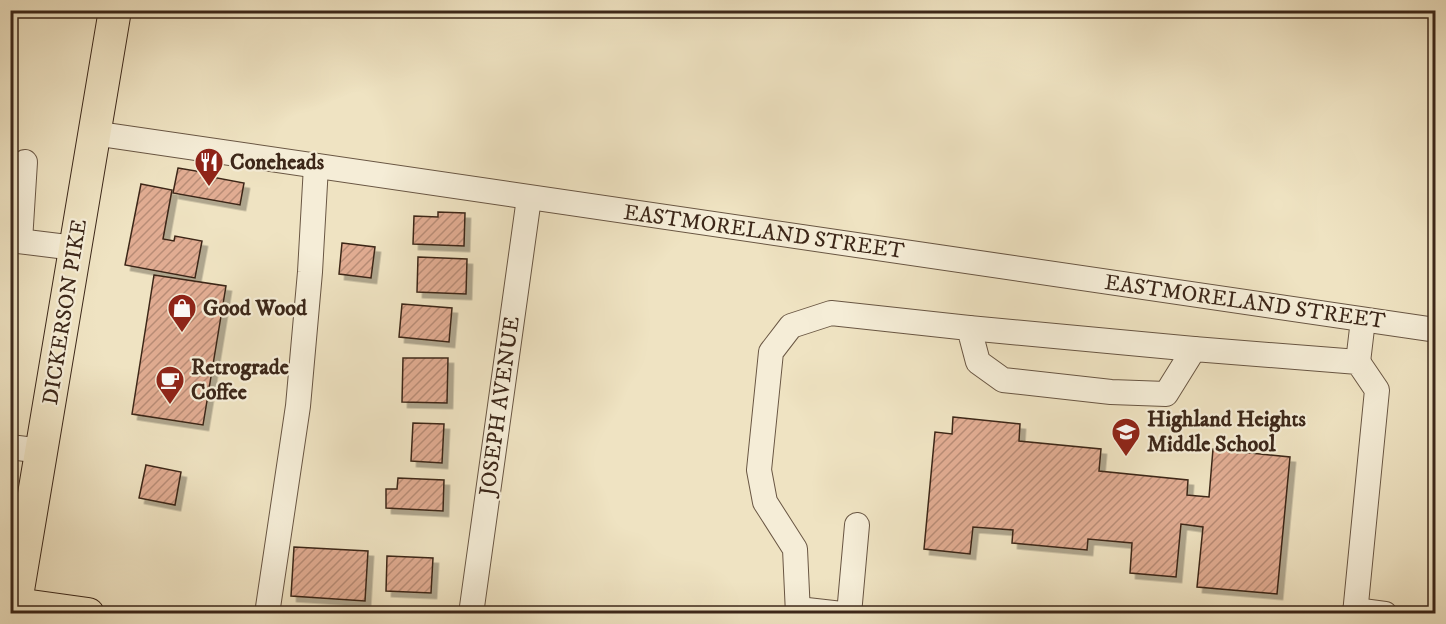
<svg xmlns="http://www.w3.org/2000/svg" width="1446" height="624" viewBox="0 0 1446 624" font-family="'IM FELL DW Pica',serif">
<defs>
<pattern id="building-hatch" width="6" height="6" patternUnits="userSpaceOnUse" patternTransform="scale(1.5)"><rect width="6" height="6" fill="#e1ac92"/><path d="M-1 1l2-2M0 6l6-6M5 7l2-2" fill="none" stroke="#b88c76"/></pattern>
<filter id="shadow"><feDropShadow dx="5.5" dy="5.5" stdDeviation="0" flood-color="#0004"/></filter>
</defs>
<rect width="100%" height="100%" fill="#efe3c2"/>
<filter id="stains"><feTurbulence type="fractalNoise" baseFrequency=".00333" numOctaves="4"/><feColorMatrix values="0 0 0 0 .2 0 0 0 0 .09 0 0 0 0 .02 0 0 0 .5 -.17"/></filter>
<radialGradient id="worn" r=".72"><stop offset=".6" stop-color="#630" stop-opacity="0"/><stop offset="1" stop-color="#630" stop-opacity=".3"/></radialGradient>
<g fill="url(#building-hatch)" stroke="#3c2719" stroke-width="1.5" filter="url(#shadow)">
<polygon points="178,168 202,172 201,175 244,183 240,205 173,193"/>
<polygon points="141,184 172,190 163,239 174,241 175,236 202,241 195,278 125,265"/>
<polygon points="438,212 465,213 464,246 413,244 414,216 438,217"/>
<polygon points="342,243 375,247 371,278 339,274"/>
<polygon points="418,257 467,259 466,294 417,292"/>
<polygon points="154,275 226,286 203,425 132,414"/>
<polygon points="402,304 452,308 449,342 399,337"/>
<polygon points="403,358 448,358 447,403 402,402"/>
<polygon points="953,417 1020,424 1019,441 1101,449 1099,471 1188,480 1187,495 1209,497 1213,449 1290,457 1277,594 1197,587 1203,527 1181,524 1176,577 1130,573 1132,543 1088,539 1087,550 1012,543 1013,530 973,527 970,554 924,549 935,432 952,434"/>
<polygon points="413,423 444,424 442,463 411,461"/>
<polygon points="146,465 181,472 175,505 139,498"/>
<polygon points="398,478 444,480 443,511 386,508 386,489 397,489"/>
<polygon points="294,547 368,551 365,601 291,596"/>
<polygon points="387,556 433,558 431,593 386,591"/>
</g>
<g fill="none" stroke-linecap="round" stroke-linejoin="round">
<g stroke="#695643" stroke-width="26">
<g id="minor">
<polyline points="93,133 1436,330"/>
<polyline points="10,240 75,248"/>
<polyline points="20,241 25,162"/>
<polyline points="969,328 1194,349"/>
<polyline points="1358,362 1363,320"/>
<polyline points="10,447 42,451"/>
<polyline points="798,609 842,614"/>
<polyline points="1355,610 1385,614"/>
<polyline points="267,614 298,406 310,272 316,166"/>
<polyline points="471,614 529,198"/>
<polyline points="798,614 795,549 765,502 759,470 771,352 791,326 831,313 969,328 978,362 1003,380 1111,392 1166,394 1194,349 1358,362 1377,390 1355,614"/>
<polyline points="849,614 857,525"/>
</g>
</g>
<g stroke="#3c2719" stroke-width="34">
<g id="major">
<polyline points="16,604 88,614"/>
<polyline points="14,614 115,10"/>
</g>
</g>
<use href="#minor" stroke="#f5edd7" stroke-width="24"/>
<use href="#major" stroke="#efe3c2" stroke-width="32"/>
</g>
<defs>
<g id="restaurant-pin" transform="scale(1.5)"><path d="M0 17L-7.5 6A9.5 9.5 0 1 1 7.5 6Z" fill="#8f2418" stroke="#f5edd7"/><path d="M-5-6h1v4h1v-4h1v4h1v-4h1v5L-1.5 .5V6h-2V.5L-5-1ZM5-6V6H3V1.5H1.5Q1.5-4 5-6Z" fill="#fff"/></g>
<g id="shop-pin" transform="scale(1.5)"><path d="M0 17L-7.5 6A9.5 9.5 0 1 1 7.5 6Z" fill="#8f2418" stroke="#f5edd7"/><path d="M-5-2.5h2.3a2.7 3.5 0 0 1 5.4 0H5L5.5 6h-11ZM-1.5-2.5h3a1.5 2.3 0 0 0-3 0Z" fill="#fff"/></g>
<g id="cafe-pin" transform="scale(1.5)"><path d="M0 17L-7.5 6A9.5 9.5 0 1 1 7.5 6Z" fill="#8f2418" stroke="#f5edd7"/><path d="M-5.5-4.5H6V0H3Q3 3.5 0 3.5H-2.5Q-5.5 3.5-5.5 0ZM3-3.2v2h1.7v-2ZM-6 4.5H4V6H-6Z" fill="#fff"/></g>
<g id="school-pin" transform="scale(1.5)"><path d="M0 17L-7.5 6A9.5 9.5 0 1 1 7.5 6Z" fill="#8f2418" stroke="#f5edd7"/><path d="M0-5L7-2L0 1L-7-2ZM-4 1L0 2.5L4 1V4Q0 6-4 4Z" fill="#fff"/></g>
</defs>
<g fill-rule="evenodd">
<use href="#restaurant-pin" x="209" y="162"/>
<use href="#shop-pin" x="182" y="308"/>
<use href="#cafe-pin" x="170" y="380"/>
<use href="#school-pin" x="1126" y="432"/>
</g>
<g text-anchor="middle" dominant-baseline="central" stroke-width="4.5" stroke-linejoin="round" paint-order="stroke">
<g font-size="22" font-weight="bold" fill="#3c2719" stroke="#f5edd7" text-anchor="start">
<text x="230" y="162">Coneheads</text>
<text x="203" y="308">Good Wood</text>
<text x="191" y="367">Retrograde<tspan x="191" dy="25">Coffee</tspan></text>
<text x="1147" y="419">Highland Heights<tspan x="1147" dy="25">Middle School</tspan></text>
</g>
<g font-size="22" fill="#3c2719" stroke="#f5edd7">
<text transform="translate(764 232) rotate(8)">EASTMORELAND STREET</text>
<text transform="translate(1245 302) rotate(8)">EASTMORELAND STREET</text>
<text transform="translate(65 312) rotate(-81)">DICKERSON PIKE</text>
<text transform="translate(500 406) rotate(-82)">JOSEPH AVENUE</text>
</g>
</g>
<rect width="1446" height="624" fill="none" stroke="#efe3c2" stroke-width="36"/>
<rect x="12" y="12" width="1422" height="600" fill="none" stroke="#3c2719" stroke-width="3"/>
<rect x="18" y="18" width="1410" height="588" fill="none" stroke="#3c2719" stroke-width="1.5"/>
<rect width="100%" height="100%" filter="url(#stains)"/>
<rect width="100%" height="100%" fill="url(#worn)"/>
</svg>
